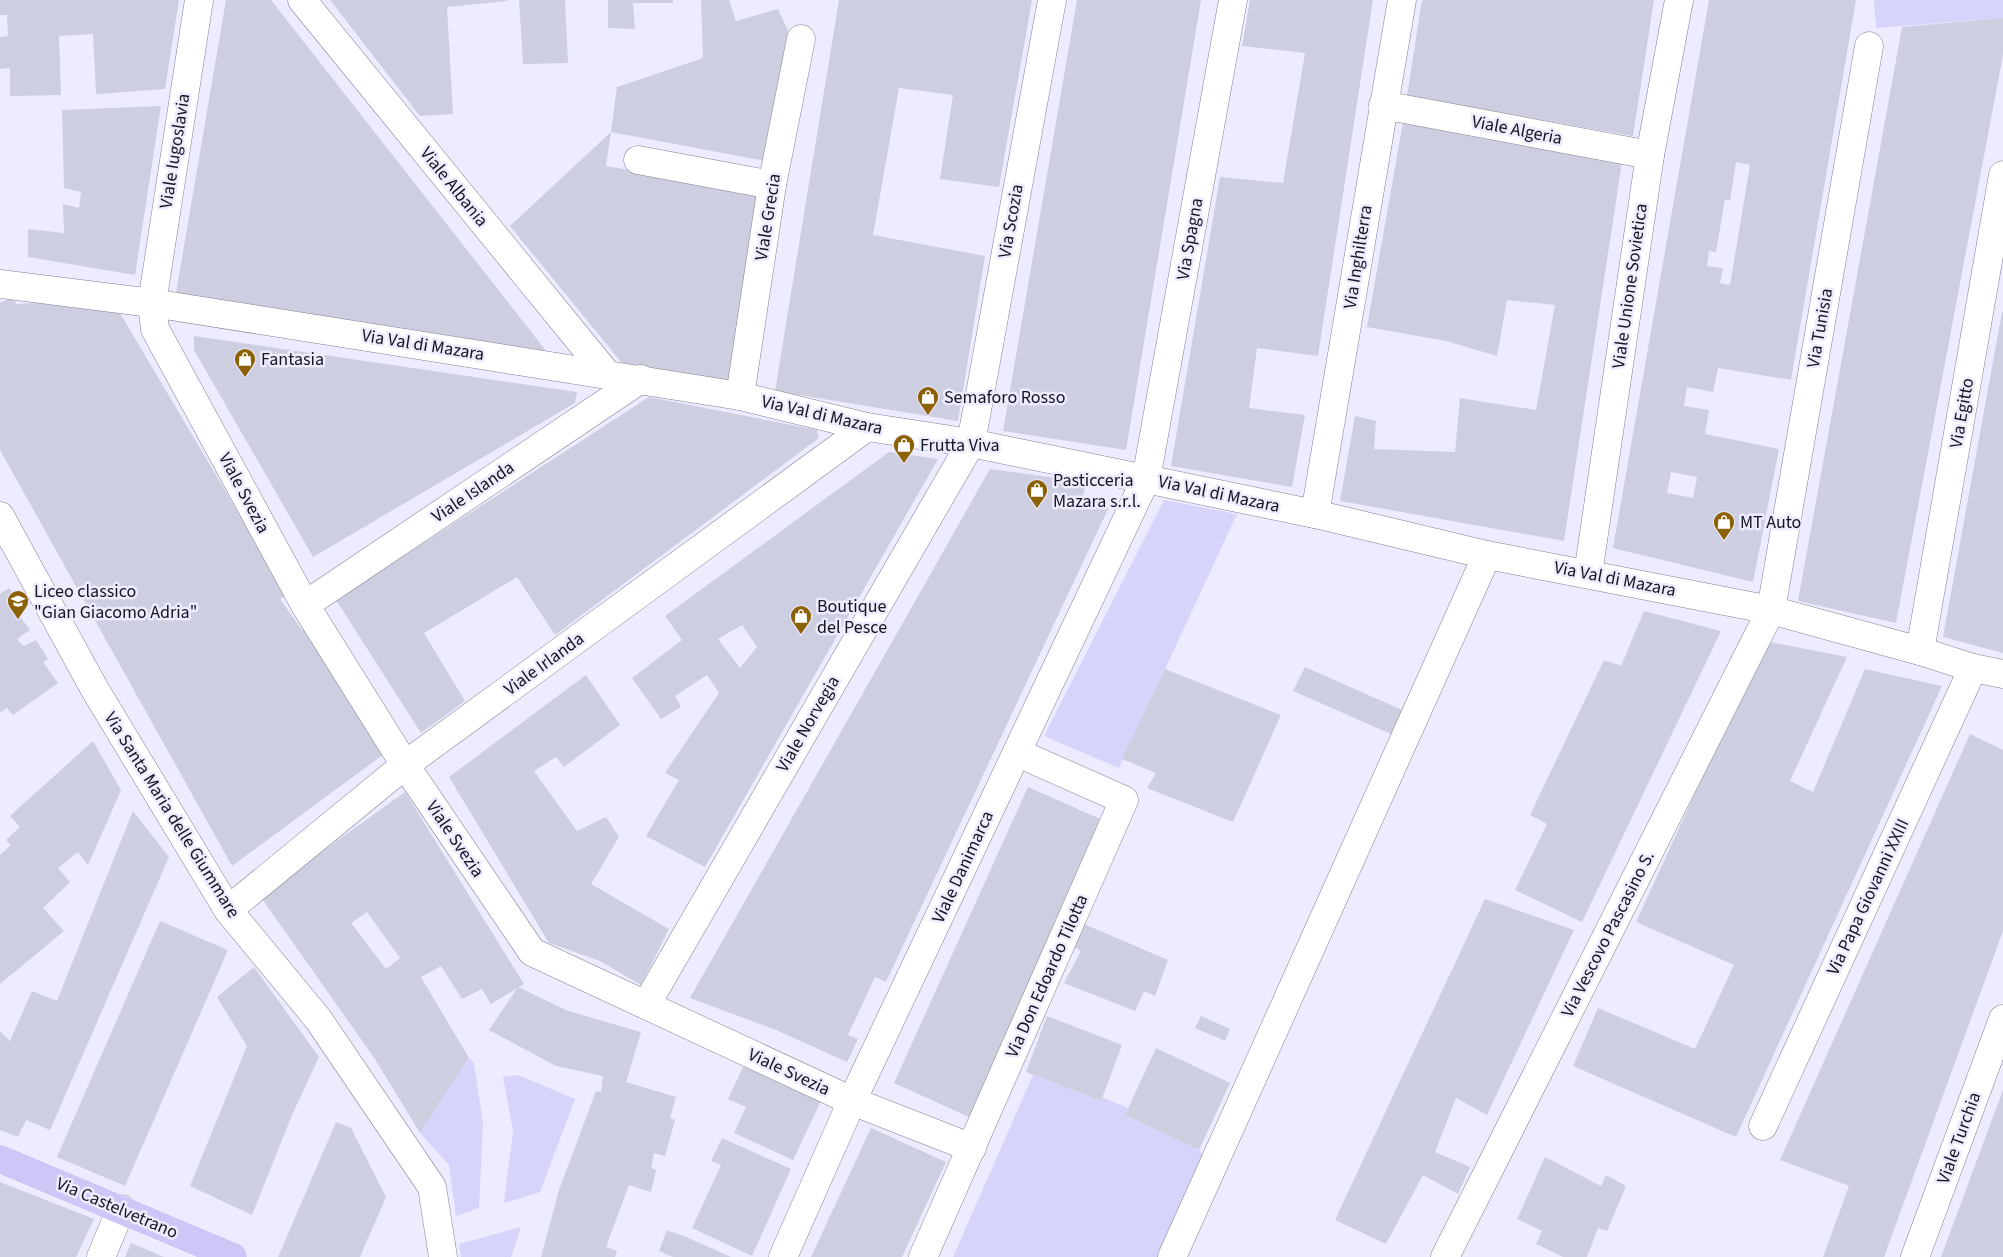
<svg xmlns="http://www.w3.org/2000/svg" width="2003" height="1257" viewBox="0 0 2003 1257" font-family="'Source Sans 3',sans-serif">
<rect width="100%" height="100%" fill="#ecebff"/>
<g fill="#d6d4fb">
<polygon points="1874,0 2003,0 2003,18 1876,28"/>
<polygon points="1164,500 1237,514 1119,768 1044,736"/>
<polygon points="469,1058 474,1063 483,1124 479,1208 456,1216 449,1165 420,1133"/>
<polygon points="518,1075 575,1099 540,1192 504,1203 513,1131 503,1077"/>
<polygon points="1033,1075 1101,1101 1102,1097 1128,1108 1125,1115 1199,1150 1207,1159 1158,1257 953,1257"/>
<polygon points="521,1227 511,1257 461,1257 459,1244"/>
</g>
<g fill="#cecee1" fill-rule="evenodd">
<polygon points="0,0 179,0 165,89 96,94 93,34 59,36 61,95 10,96 10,68 0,69 0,37 8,36 7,15 0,15"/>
<polygon points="226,0 271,0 547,352 176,293"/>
<polygon points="330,0 507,0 507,1 447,7 453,114 420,116"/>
<polygon points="519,0 565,0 568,63 523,64"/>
<polygon points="608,0 673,0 673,3 633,3 635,29 608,28"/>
<polygon points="701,0 729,0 736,21 778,9 788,31 766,161 611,132 617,87 703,58"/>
<polygon points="839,0 1032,0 999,187 940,179 953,95 899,88 873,235 985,256 958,421 775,391"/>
<polygon points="1077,0 1201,0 1126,450 1003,431"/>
<polygon points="1250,0 1373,0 1318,356 1257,348 1249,408 1305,415 1292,487 1171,466 1220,177 1283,183 1305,53 1242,46"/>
<polygon points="1422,0 1654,0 1633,136 1407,96"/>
<path d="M1709,0H1856L1791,380L1718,368L1713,392L1687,387L1684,406L1709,410L1705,434L1779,449L1753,582L1613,548ZM1736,162L1750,165L1730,285L1720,283L1723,268L1707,266L1709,251L1716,252L1725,199L1730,201ZM1671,472L1697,477L1693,498L1667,493Z"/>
<polygon points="2003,18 2003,55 1896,623 1798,601 1902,27"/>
<polygon points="161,106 135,275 28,257 28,229 64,233 63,204 79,208 81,192 64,188 62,110"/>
<polygon points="1403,122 1622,162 1564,541 1340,501 1355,416 1376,421 1374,449 1455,452 1460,398 1536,410 1555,305 1507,300 1497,356 1446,341 1367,327"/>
<polygon points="611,132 606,166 760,193 730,385 626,368 510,226"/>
<polygon points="13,297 16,304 52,302 114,303 287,595 280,599 302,630 309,626 384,754 232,866 0,450 0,303"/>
<polygon points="2002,312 2003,312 2003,653 1943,637"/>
<polygon points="194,336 577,392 575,403 313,557 194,350"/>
<polygon points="649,397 817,430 819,438 555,635 517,577 424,633 465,701 421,733 336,600"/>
<path d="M889,452L938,459L705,867L646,836L679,780L665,773L719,693L707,675L675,696L681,707L661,719L632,678L682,640L665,616ZM742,625L757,647L740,668L718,639Z"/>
<polygon points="990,469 1087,482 1082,499 1109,507 886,982 875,977 848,1035 858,1039 847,1062 776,1030 690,998"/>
<polygon points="9,588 22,605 15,610 30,630 17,639 23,646 36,640 48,659 43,662 58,683 13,715 7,708 0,713 0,594"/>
<polygon points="1644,611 1721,631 1582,922 1515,890 1547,824 1530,815 1604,660 1621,666"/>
<polygon points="1765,641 1847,657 1790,781 1813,792 1865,669 1942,686 1736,1137 1573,1066 1598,1008 1695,1049 1734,965 1636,922"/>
<polygon points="1305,667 1402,710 1391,734 1293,691"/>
<polygon points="1165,669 1281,715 1233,822 1147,788 1156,773 1122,759"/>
<polygon points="586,675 620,725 564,767 556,757 534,771 577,831 606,817 619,837 591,884 669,929 641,985 600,961 549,943 449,777"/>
<polygon points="1970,734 2003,750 2003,931 1884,1257 1823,1257 1849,1186 1780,1160"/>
<polygon points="93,741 121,790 88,865 78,852 58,868 70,882 43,908 64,931 0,984 0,855 11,845 6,840 20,827 10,816"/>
<polygon points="1028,787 1105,821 971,1118 894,1083"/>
<path d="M405,792L524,984L491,1004L482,989L462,999L441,966L421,977L469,1058L420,1133L375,1059L260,896ZM367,912L400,958L386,969L351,923Z"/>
<polygon points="133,811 169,857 50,1130 26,1120 18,1137 0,1130 0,1031 10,1041 32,991 57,1001"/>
<polygon points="1485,899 1574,930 1487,1115 1456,1098 1435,1152 1470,1167 1458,1194 1423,1175 1386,1244 1335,1220"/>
<polygon points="160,921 228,950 125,1186 57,1157"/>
<polygon points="1084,924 1168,960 1155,996 1144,991 1135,1011 1064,983 1081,951 1073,946"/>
<polygon points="254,967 319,1057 292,1115 252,1215 190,1186 247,1046 217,997"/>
<polygon points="518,987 568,1011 641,1032 626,1082 676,1097 670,1118 675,1120 665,1156 654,1153 651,1168 656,1170 651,1192 629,1185 606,1247 617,1251 615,1257 541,1257 559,1190 596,1091 601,1092 603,1076 556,1066 489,1030"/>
<polygon points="1047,1016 1122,1045 1101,1101 1026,1072"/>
<polygon points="1201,1016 1230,1029 1225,1041 1195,1028"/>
<polygon points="1156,1048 1230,1083 1199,1150 1125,1115"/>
<polygon points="745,1063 822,1099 793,1160 734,1133 746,1107 728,1099"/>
<polygon points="2003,1090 2003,1257 1941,1257"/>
<polygon points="336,1122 351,1128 386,1197 360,1257 278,1257"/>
<polygon points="871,1128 946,1162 902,1257 811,1257"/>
<polygon points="722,1138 791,1169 752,1256 692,1228 721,1165 711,1161"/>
<polygon points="1545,1157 1601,1186 1606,1175 1626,1186 1607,1231 1598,1228 1587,1257 1563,1257 1536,1244 1542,1231 1517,1219"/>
<polygon points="0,1182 94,1219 76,1257 0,1257"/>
<polygon points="667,1230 686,1237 731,1257 673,1257 659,1251"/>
<polygon points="131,1243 164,1257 125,1257"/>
</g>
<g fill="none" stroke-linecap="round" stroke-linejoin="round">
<g stroke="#818092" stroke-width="29">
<g id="minor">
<polyline points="199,0 152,303 155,329 305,605 405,765 532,952 852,1101 972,1148"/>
<polyline points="302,0 606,373"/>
<polyline points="1383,105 1650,155"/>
<polyline points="638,160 772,185"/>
<polyline points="0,284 152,303 740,396 867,427 971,443 1315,514 1487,555 1771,610 1920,651 1973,668 2003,674"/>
<polyline points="740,396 772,185 801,39"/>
<polyline points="1315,514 1402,0"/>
<polyline points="0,516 94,688 228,910 318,1019 432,1187 443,1257"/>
<polyline points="1588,574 1650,155 1679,0"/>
<polyline points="305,605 641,379"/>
<polyline points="1920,651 2003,175"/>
<polyline points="228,910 405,765 867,427"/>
<polyline points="646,1005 971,443 1052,0"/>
<polyline points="1763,1126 1973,668"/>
<polyline points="101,1257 121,1209"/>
<polyline points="783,1257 852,1101 1146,479 1233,0"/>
<polyline points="923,1257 1124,800 1018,753"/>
<polyline points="1172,1257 1487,555"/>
<polyline points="1445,1257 1771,610 1869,46"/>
<polyline points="1915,1257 2003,1019"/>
</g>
</g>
<g stroke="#fff" stroke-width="29">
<polyline id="major" points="0,1159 233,1257"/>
</g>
<use href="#minor" stroke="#fff" stroke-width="28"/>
<use href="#major" stroke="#cdc7f8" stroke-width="28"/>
</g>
<defs>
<g id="shop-pin" transform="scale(1.125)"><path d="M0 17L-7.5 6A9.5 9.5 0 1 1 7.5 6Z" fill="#8c6104" stroke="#ecebff"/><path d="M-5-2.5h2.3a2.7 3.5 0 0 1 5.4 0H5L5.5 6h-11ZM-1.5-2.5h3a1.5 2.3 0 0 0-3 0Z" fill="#fff"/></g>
<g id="school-pin" transform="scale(1.125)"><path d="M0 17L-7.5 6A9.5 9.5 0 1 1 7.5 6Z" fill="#8c6104" stroke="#ecebff"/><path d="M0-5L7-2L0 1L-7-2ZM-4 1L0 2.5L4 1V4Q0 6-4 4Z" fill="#fff"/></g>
</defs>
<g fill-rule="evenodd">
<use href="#shop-pin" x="245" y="359"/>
<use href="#shop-pin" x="928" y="397"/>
<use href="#shop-pin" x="904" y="445"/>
<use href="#shop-pin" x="1037" y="490"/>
<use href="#shop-pin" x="1724" y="522"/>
<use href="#school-pin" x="18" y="601"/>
<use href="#shop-pin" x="801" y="616"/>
</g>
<g text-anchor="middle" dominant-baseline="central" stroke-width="5" stroke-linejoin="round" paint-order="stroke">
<g font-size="18" fill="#15151c" stroke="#ecebff">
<text transform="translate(1517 130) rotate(11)">Viale Algeria</text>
<text transform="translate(175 151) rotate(-81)">Viale Iugoslavia</text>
<text transform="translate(454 187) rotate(51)">Viale Albania</text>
<text transform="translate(768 217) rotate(-81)">Viale Grecia</text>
<text transform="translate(1011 221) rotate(-80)">Via Scozia</text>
<text transform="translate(1190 239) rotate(-80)">Via Spagna</text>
<text transform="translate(1358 257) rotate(-81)">Via Inghilterra</text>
<text transform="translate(1630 286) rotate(-82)">Viale Unione Sovietica</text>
<text transform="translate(1820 328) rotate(-80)">Via Tunisia</text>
<text transform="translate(423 345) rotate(9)">Via Val di Mazara</text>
<text transform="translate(1962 413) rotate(-80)">Via Egitto</text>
<text transform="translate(822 415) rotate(13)">Via Val di Mazara</text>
<text transform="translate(473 492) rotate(-34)">Viale Islanda</text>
<text transform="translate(244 493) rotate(62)">Viale Svezia</text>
<text transform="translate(1219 494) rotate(12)">Via Val di Mazara</text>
<text transform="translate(1615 579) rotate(11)">Via Val di Mazara</text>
<text transform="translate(544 664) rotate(-36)">Viale Irlanda</text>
<text transform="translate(808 724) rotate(-60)">Viale Norvegia</text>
<text transform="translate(172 815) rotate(58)">Via Santa Maria delle Giummare</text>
<text transform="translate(455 839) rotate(56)">Viale Svezia</text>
<text transform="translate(963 867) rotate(-65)">Viale Danimarca</text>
<text transform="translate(1868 897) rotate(-65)">Via Papa Giovanni XXIII</text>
<text transform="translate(1608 934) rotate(-63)">Via Vescovo Pascasino S.</text>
<text transform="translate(1047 976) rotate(-66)">Via Don Edoardo Tilotta</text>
<text transform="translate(789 1072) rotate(25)">Viale Svezia</text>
<text transform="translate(1959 1138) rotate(-70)">Viale Turchia</text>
<text transform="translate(117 1208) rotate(23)">Via Castelvetrano</text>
</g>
<g font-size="18" fill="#15151c" stroke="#ecebff" text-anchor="start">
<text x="261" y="359">Fantasia</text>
<text x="944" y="397">Semaforo Rosso</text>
<text x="920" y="445">Frutta Viva</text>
<text x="1053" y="480">Pasticceria<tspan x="1053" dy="21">Mazara s.r.l.</tspan></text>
<text x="1740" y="522">MT Auto</text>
<text x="34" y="591">Liceo classico<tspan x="34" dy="21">"Gian Giacomo Adria"</tspan></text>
<text x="817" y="606">Boutique<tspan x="817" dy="21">del Pesce</tspan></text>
</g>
</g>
</svg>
